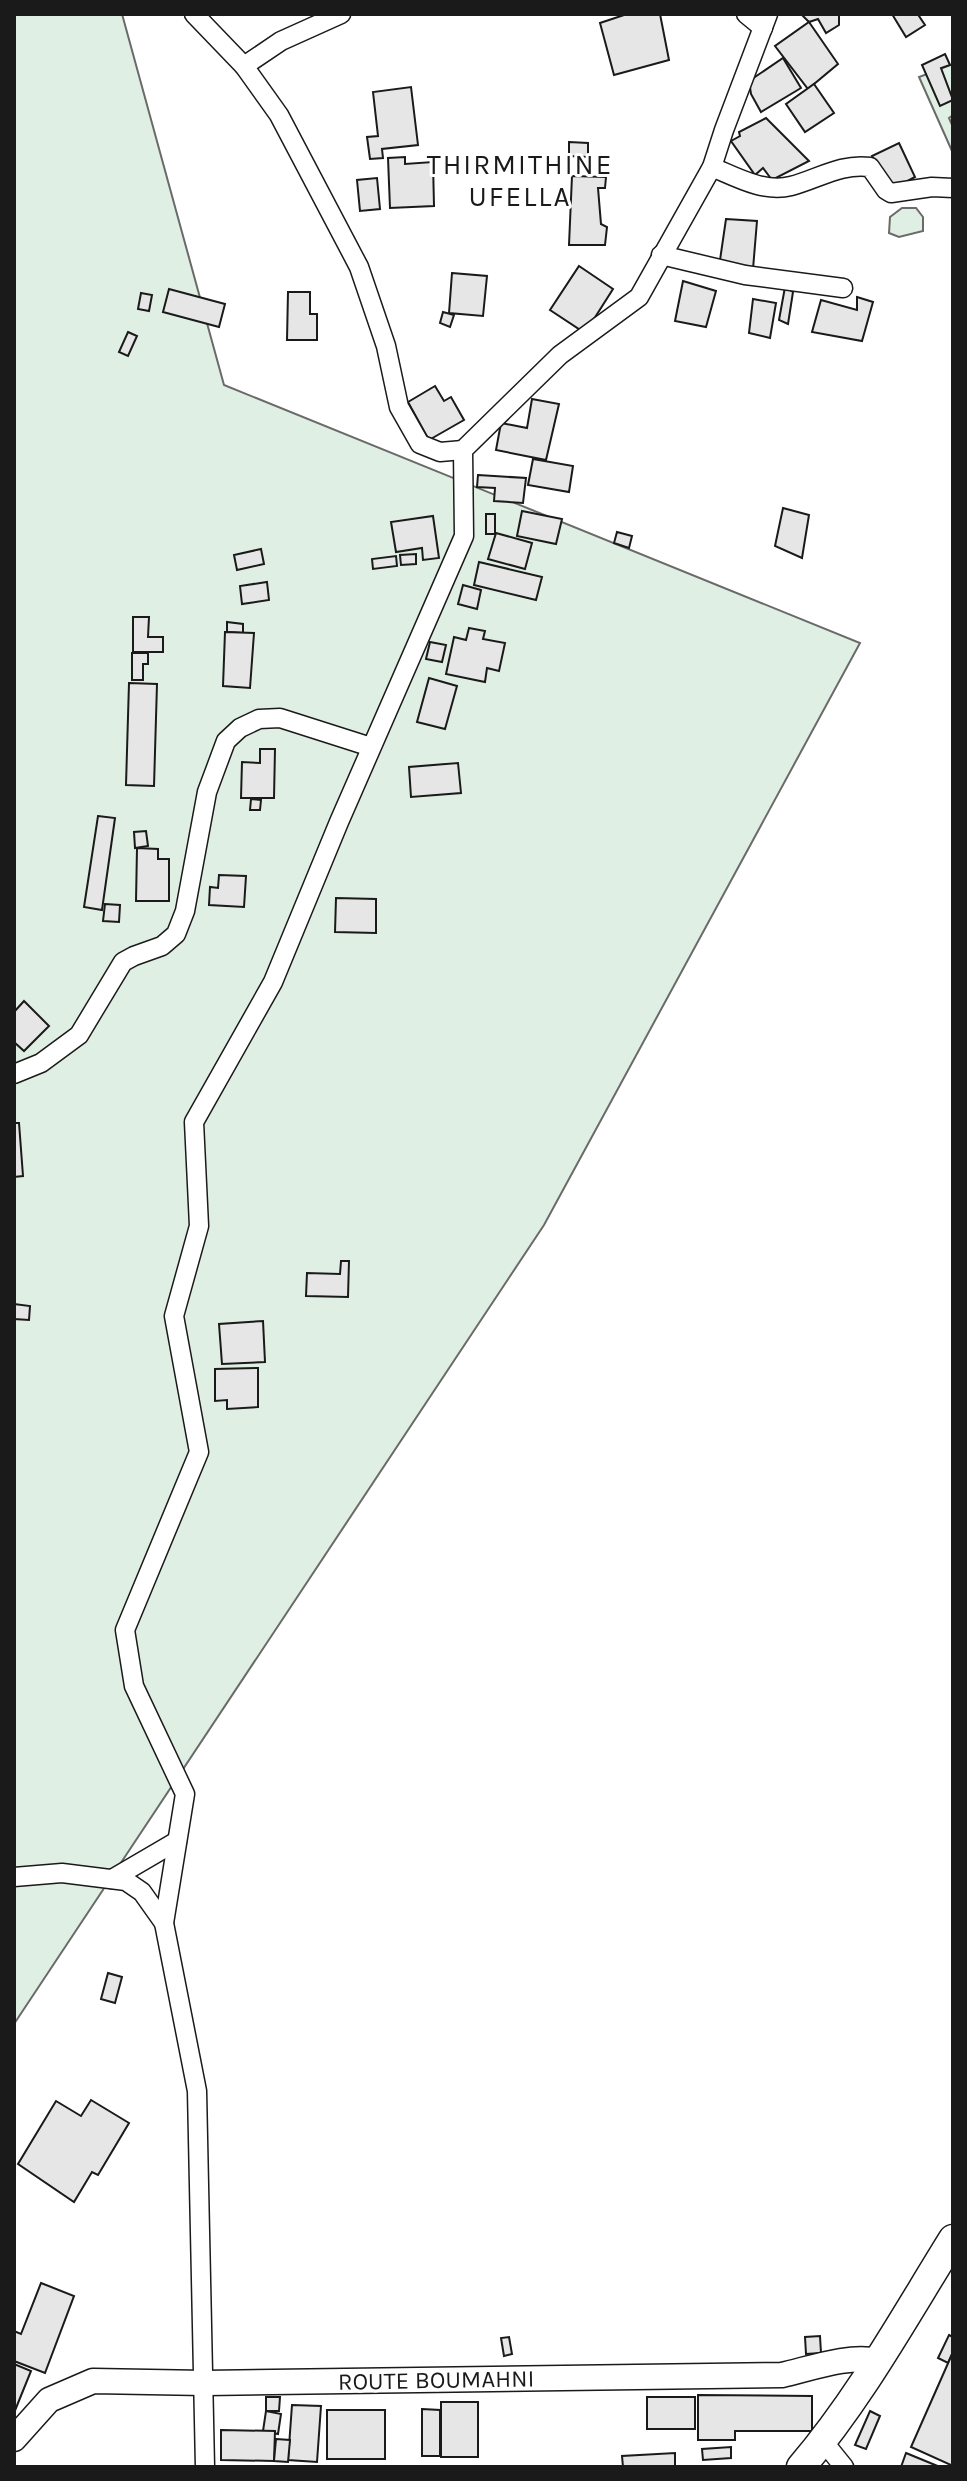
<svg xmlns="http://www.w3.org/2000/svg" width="967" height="2481" viewBox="0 0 967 2481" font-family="Karla,sans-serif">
<rect width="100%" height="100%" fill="#fff"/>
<g fill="#e0efe3" stroke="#6a6a6a" stroke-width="2">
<polygon points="14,14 122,14 224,385 860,643 544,1225 14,2024"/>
<polygon points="953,64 953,115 949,118 953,127 952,151 919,77"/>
<polygon points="902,208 916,208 923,217 923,231 899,237 889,233 890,217"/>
</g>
<g fill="#e6e6e6" stroke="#1a1a1a" stroke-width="2">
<polygon points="627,14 660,14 669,60 614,75 600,23"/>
<polygon points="801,14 839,14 839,25 826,33 818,19 809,22"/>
<polygon points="892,14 922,14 919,16 925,25 906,37"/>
<polygon points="809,22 838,64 808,89 775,46"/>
<polygon points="945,54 950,65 941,68 953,100 940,106 922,65"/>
<polygon points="783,58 801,88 761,112 751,94 749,81"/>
<polygon points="814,84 834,113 805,132 786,104"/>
<polygon points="411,87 418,145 382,149 383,158 370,159 367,137 378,136 373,92"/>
<polygon points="766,118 809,161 772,180 763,168 755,175 731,141 740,136 739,132"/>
<polygon points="569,142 588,143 588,157 569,156"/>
<polygon points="899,143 915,177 889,191 872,156"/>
<polygon points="405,157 405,164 433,162 434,206 390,208 388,158"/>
<polygon points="572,176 606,177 605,188 598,188 601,224 607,227 605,245 569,245"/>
<polygon points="377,178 380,209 360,211 357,180"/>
<polygon points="726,219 757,221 753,269 719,267"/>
<polygon points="579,266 613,289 585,333 550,310"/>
<polygon points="452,273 487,276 483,316 449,313"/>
<polygon points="683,281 716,291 706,327 675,321"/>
<polygon points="785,287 793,292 788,324 779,320"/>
<polygon points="169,289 225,304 219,327 163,312"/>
<polygon points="288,292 310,292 310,314 317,314 317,340 287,340"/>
<polygon points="141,293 152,295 149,311 138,309"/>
<polygon points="857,297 873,302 862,341 812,332 821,300 857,310"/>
<polygon points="753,299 776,303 770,338 749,333"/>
<polygon points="443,312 454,315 450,327 440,323"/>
<polygon points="128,332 137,336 128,356 119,352"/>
<polygon points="435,386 444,401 451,397 464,420 429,440 408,402"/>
<polygon points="532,399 559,404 546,460 496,450 501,423 527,428"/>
<polygon points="533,459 573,466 569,492 528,485"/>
<polygon points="478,475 526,478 523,503 494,501 495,488 477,487"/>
<polygon points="783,508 809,515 802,558 775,546"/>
<polygon points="522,511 562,519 556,544 517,536"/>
<rect x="486" y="514" width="9" height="20"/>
<polygon points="433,516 439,558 423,560 422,548 396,552 391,522"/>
<polygon points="617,532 632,536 629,548 614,543"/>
<polygon points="496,533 532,543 525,569 488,559"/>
<polygon points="261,549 264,564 237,570 234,555"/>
<polygon points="416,554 416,564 401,565 400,555"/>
<polygon points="396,556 397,566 373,569 372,559"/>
<polygon points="479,562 542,577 536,600 474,585"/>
<polygon points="267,582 269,600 242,604 240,586"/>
<polygon points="463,585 481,590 477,609 458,604"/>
<polygon points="133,617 149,617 148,637 163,637 163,652 133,652"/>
<polygon points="227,622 243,624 243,633 227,632"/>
<polygon points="469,628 485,631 483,639 505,643 499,671 487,668 485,682 446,674 454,637 466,640"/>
<polygon points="225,632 254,633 250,688 223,686"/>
<polygon points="430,642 446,645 442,662 426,659"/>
<polygon points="132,653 148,653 148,664 143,664 143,680 132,680"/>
<polygon points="429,678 457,686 445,729 417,722"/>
<polygon points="129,683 157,684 154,786 126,785"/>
<polygon points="260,749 275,749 274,798 241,798 242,762 260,763"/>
<polygon points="458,763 461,793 411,797 409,767"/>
<polygon points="251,799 261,800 260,810 250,810"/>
<polygon points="98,816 115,818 102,910 84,907"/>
<polygon points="146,831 148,846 135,848 134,832"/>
<polygon points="137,848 158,849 158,859 169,859 169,901 136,901"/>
<polygon points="219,875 246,876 244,907 209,905 210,887 218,888"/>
<polygon points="336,898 376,899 376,933 335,932"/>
<polygon points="105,904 120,905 119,922 103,921"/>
<polygon points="24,1001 49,1026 24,1051 14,1042 14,1012"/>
<polygon points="14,1123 19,1123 23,1176 14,1177"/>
<polygon points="341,1261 349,1261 348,1297 306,1296 307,1273 340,1274"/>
<polygon points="14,1304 30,1306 29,1320 14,1319"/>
<polygon points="263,1321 265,1362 222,1364 219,1324"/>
<polygon points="258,1368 258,1407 227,1409 227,1400 215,1401 215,1369"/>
<polygon points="108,1973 122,1977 115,2003 101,1999"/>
<polygon points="91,2100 129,2123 98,2175 92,2172 74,2202 18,2164 56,2101 81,2116"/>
<polygon points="41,2283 74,2296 45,2373 14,2361 14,2331 21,2334"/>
<polygon points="949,2335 953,2337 953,2352 948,2363 938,2358"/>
<polygon points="820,2336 821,2353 806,2354 805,2337"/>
<polygon points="509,2337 512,2354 504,2356 501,2338"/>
<polygon points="953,2352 953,2466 911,2447"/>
<polygon points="14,2364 31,2371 14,2413"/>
<polygon points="698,2395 812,2396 812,2431 735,2431 735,2440 698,2440"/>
<polygon points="266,2397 280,2397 279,2411 266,2411"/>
<rect x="647" y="2397" width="48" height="32"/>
<rect x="441" y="2402" width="37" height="55"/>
<polygon points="292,2405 321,2406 317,2462 288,2460"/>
<polygon points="422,2409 440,2410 440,2456 422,2456"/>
<rect x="327" y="2410" width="58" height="49"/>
<polygon points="266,2411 281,2414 278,2434 263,2431"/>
<polygon points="870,2411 880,2416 866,2449 855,2445"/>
<polygon points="221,2430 275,2431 274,2461 221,2460"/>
<polygon points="276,2439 290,2440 288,2462 274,2461"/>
<polygon points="731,2447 731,2458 703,2460 702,2449"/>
<polygon points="675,2453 675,2467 623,2467 622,2456"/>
<polygon points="906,2453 940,2467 901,2467"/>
</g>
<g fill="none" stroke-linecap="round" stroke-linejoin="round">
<g stroke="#1a1a1a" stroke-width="21">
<g id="street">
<polyline points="194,14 244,66 279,115 359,267 386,346 399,407 420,444 440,452 463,450"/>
<polyline points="746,14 763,28"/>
<polyline points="244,66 281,41 341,14"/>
<path d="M712,167C736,177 764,193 791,186C818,179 841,163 870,167L886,190L891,193L932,187L953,188"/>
<polyline points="661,255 745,275 843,288"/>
<polyline points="14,1074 41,1063 79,1035 123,962 134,956 162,946 176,934 185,911 207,792 226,741 240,728 259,719 280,718 371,747"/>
<polyline points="14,1877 62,1873 126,1881 142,1892 164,1923"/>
<polyline points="112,1879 177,1841"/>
<polyline points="823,2441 844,2467"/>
<polyline points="205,2467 197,2091 164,1923 185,1794 134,1686 125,1630 199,1452 174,1316 199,1226 194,1122 273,982 339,822 464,536 463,450 560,355 639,297 712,167 724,130 768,14"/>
</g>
</g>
<g stroke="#1a1a1a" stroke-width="27">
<path id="secondary" d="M14,2439L49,2400L93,2381L205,2383L782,2375C809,2369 850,2354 877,2361"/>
</g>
<g stroke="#1a1a1a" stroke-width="31">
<path id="primary" d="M801,2467C860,2398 905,2316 953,2239"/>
</g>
<use href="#street" stroke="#fff" stroke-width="18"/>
<use href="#secondary" stroke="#fff" stroke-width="24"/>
<use href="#primary" stroke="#fff" stroke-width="28"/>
</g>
<g text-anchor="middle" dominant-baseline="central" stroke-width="6" stroke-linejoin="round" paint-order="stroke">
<g font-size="24" fill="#1a1a1a" stroke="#fff">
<text transform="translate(436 2380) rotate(-1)">ROUTE BOUMAHNI</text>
</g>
<g font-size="28" letter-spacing="2" fill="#1a1a1a" stroke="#fff">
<text x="520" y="164">THIRMITHINE<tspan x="520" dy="32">UFELLA</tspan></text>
</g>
</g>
<rect width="967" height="2481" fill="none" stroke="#1a1a1a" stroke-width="32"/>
</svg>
